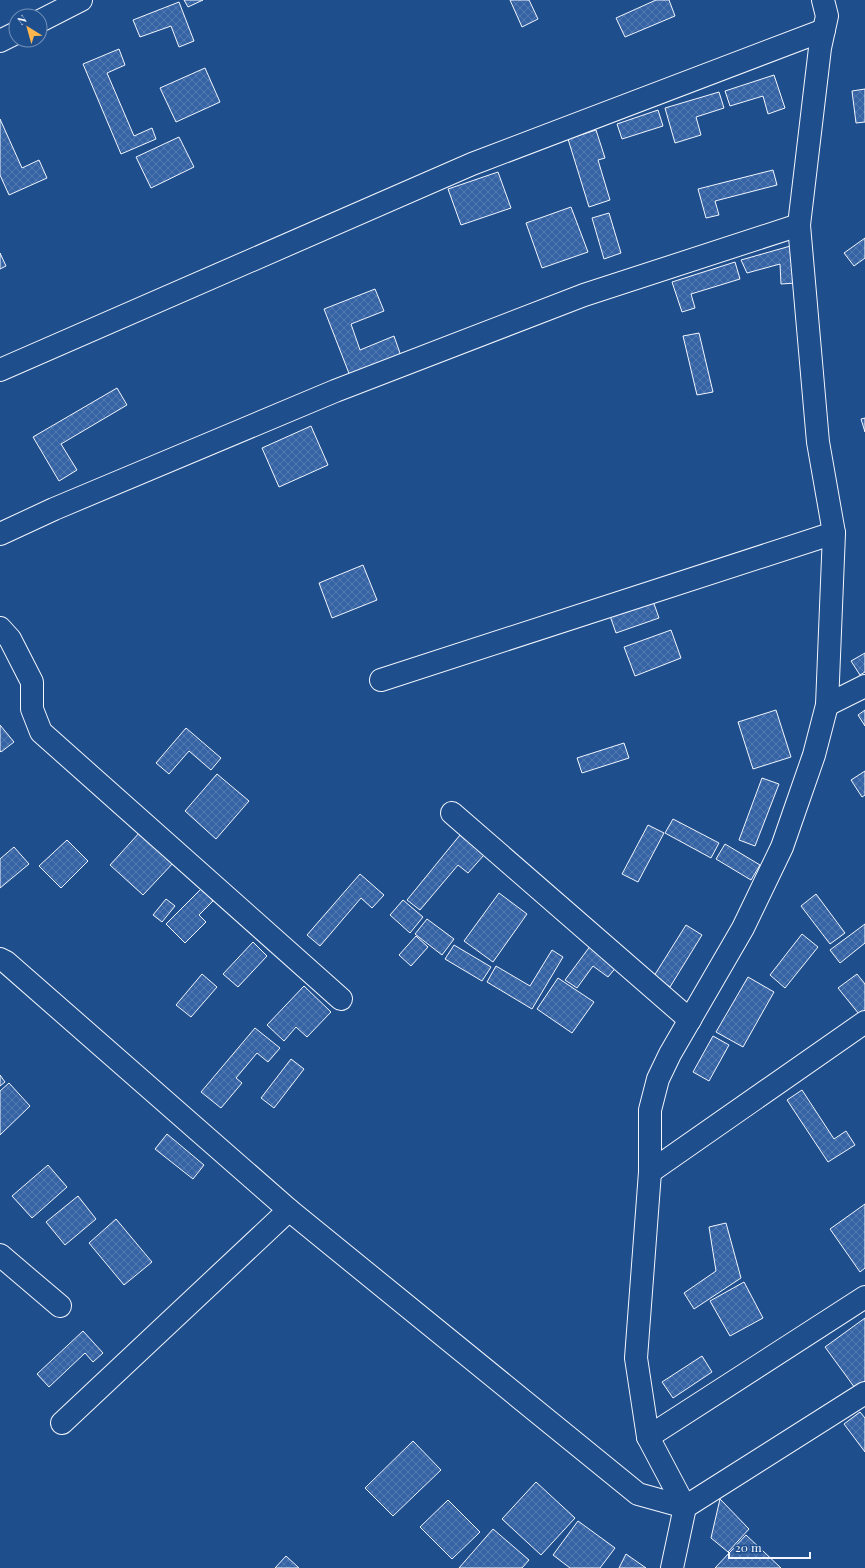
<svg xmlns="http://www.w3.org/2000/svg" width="865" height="1568" viewBox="0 0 865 1568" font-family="'Playfair Display',serif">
<defs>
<pattern id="building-cross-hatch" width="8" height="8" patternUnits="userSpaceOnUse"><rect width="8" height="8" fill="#3563a3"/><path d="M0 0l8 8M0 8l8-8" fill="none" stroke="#537ab1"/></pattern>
</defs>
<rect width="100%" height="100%" fill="#1f4e8c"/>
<g fill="url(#building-cross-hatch)" stroke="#f2f6ff">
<polygon points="184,0 203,0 188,7"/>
<polygon points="510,0 529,0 538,19 522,27"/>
<polygon points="656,0 669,0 675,16 625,37 616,18"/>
<polygon points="179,2 194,41 179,47 171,26 140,37 133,20"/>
<polygon points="119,49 125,65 107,73 134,136 152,128 156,139 121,154 83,64"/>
<polygon points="205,68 220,102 176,122 160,88"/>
<polygon points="774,75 785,108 768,114 763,96 730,106 725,91"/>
<polygon points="865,89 865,122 856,123 852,91"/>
<polygon points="719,92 724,108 696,117 701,135 675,143 665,108"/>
<polygon points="658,110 663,126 622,139 617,124"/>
<polygon points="0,119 22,168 39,160 47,178 9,195 0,175"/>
<polygon points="596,130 605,158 598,160 610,200 589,207 568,139"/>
<polygon points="179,137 194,167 151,188 136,157"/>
<polygon points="773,170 777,185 715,201 719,215 706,218 698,189"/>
<polygon points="498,172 511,208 461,225 448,189"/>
<polygon points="571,207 588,252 542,268 526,223"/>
<polygon points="609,213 621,253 604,259 592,218"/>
<polygon points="865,238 865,258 854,266 844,253"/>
<polygon points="794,245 796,283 781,284 780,264 747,273 741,260"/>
<polygon points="0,253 6,266 0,269"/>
<polygon points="735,262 740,279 691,294 695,308 682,312 672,282"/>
<polygon points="375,289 384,311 351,324 360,350 394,336 401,356 350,376 324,309"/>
<polygon points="699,333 713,392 697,395 683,336"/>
<polygon points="117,388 127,405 61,444 77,470 59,481 33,437"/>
<polygon points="865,418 865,432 861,419"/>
<polygon points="311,426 328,465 279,487 262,448"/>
<polygon points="363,565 377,600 332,618 319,583"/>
<polygon points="652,598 659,618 616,633 609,613"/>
<polygon points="671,630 681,658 635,676 624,647"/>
<polygon points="865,653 865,672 860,675 851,661"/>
<polygon points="776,710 791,757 753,769 738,722"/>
<polygon points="865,710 865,726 858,715"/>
<polygon points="0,725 14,742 1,752 0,751"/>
<polygon points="186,728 221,758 211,770 189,751 169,774 156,763"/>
<polygon points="624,743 629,758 582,773 577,758"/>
<polygon points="865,771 865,795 862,797 851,780"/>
<polygon points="217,774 249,801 216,839 185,811"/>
<polygon points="762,778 779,784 755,846 739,840"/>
<polygon points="673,819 719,843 711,858 665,833"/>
<polygon points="648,825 664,833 638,882 622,874"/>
<polygon points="141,831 174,862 143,895 110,865"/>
<polygon points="460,835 484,855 468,873 458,865 420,910 407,900"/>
<polygon points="67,840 88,861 61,888 39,866"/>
<polygon points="725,844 760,865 751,880 716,859"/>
<polygon points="14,847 29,864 0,888 0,859"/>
<polygon points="360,874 384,895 372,908 361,898 320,946 307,935"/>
<polygon points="201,889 213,901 199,915 206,922 185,943 166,924"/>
<polygon points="499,893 527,914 493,962 464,941"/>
<polygon points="816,894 845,933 830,944 801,906"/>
<polygon points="166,899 175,906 162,922 153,915"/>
<polygon points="403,900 423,917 410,933 390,915"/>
<polygon points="427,919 454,939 442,955 415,934"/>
<polygon points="865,924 865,943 840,963 830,950"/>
<polygon points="686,925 702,935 670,987 654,976"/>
<polygon points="802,934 818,947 785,988 770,975"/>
<polygon points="416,936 428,947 411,966 399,955"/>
<polygon points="253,942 267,956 238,987 223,974"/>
<polygon points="454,945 491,967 482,981 445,959"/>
<polygon points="591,945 618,965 608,977 593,966 577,988 565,980"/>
<polygon points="552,950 563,957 532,1009 487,982 496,966 530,986"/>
<polygon points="202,974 217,987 191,1017 176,1005"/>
<polygon points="857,974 865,984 865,1017 863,1019 838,988"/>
<polygon points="748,977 774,992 743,1047 716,1032"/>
<polygon points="558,978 594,1002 572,1033 537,1009"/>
<polygon points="304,986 331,1012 307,1037 296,1027 284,1041 267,1025"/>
<polygon points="255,1028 280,1048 268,1062 257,1053 236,1078 242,1083 221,1108 201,1092"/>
<polygon points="713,1036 729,1045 709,1081 693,1072"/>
<polygon points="291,1059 304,1069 274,1108 261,1098"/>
<polygon points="0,1075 5,1082 0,1086"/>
<polygon points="9,1083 30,1106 0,1135 0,1091"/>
<polygon points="802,1090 834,1139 846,1131 855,1145 828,1162 787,1100"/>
<polygon points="167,1134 204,1165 193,1179 155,1149"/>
<polygon points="48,1165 67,1187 32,1218 12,1196"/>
<polygon points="78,1196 96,1219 65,1245 46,1222"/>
<polygon points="865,1204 865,1268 860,1272 830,1229"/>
<polygon points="116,1219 152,1262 124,1285 89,1243"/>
<polygon points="726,1223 741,1278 694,1309 684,1293 716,1271 709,1227"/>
<polygon points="744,1282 763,1318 730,1336 710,1301"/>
<polygon points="865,1318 865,1381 855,1388 825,1347"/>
<polygon points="83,1331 103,1353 93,1362 85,1353 49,1387 37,1374"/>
<polygon points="702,1356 712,1372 673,1398 662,1382"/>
<polygon points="860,1412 865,1418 865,1452 844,1424"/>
<polygon points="413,1441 441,1470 393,1516 365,1488"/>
<polygon points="536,1482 575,1518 541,1555 502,1519"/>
<polygon points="720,1499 749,1529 728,1552 711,1538"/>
<polygon points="448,1500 480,1532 452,1559 420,1527"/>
<polygon points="578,1521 615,1548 600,1568 570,1568 553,1555"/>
<polygon points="493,1529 529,1560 522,1568 459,1568"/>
<polygon points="746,1535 781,1568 715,1568"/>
<polygon points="626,1554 646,1568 619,1568"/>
<polygon points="286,1556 299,1568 275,1568"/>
</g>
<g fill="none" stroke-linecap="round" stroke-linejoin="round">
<g stroke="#f2f6ff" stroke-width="24">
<g id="minor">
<polyline points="40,21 81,0"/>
<polyline points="0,41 16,33"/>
<polyline points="0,370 472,164 824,30"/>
<polyline points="0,534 54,509 335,391 584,295 799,225"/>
<polyline points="0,628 10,639 32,682 32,709 41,732 341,999"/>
<polyline points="381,680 834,533"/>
<polyline points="827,705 865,686"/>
<polyline points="452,813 690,1020"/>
<polyline points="0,959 6,962 289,1210 638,1494 685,1507 865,1393"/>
<polyline points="650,1172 865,1022"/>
<polyline points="0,1255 60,1306"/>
<polyline points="62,1423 289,1210"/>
<polyline points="648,1437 865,1297"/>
<polyline points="672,1568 685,1507 648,1437 636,1358 650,1172 650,1110 658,1079 670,1054 743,928 782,847 814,755 827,705 834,533 818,442 799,225 820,48 827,16 823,0"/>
</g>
</g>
<use href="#minor" stroke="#1f4e8c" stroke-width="22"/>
</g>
<g transform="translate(28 28) rotate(323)"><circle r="19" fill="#1f4e8c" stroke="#7391ba"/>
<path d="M0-3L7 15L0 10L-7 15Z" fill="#ffb74d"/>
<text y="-6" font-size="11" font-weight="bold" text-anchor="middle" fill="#f2f6ff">N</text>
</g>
<path d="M729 1552v6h81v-6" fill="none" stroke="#f2f6ff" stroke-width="2"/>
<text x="735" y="1552" font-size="12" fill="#f2f6ff" stroke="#1f4e8c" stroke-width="3" paint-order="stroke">20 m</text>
</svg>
